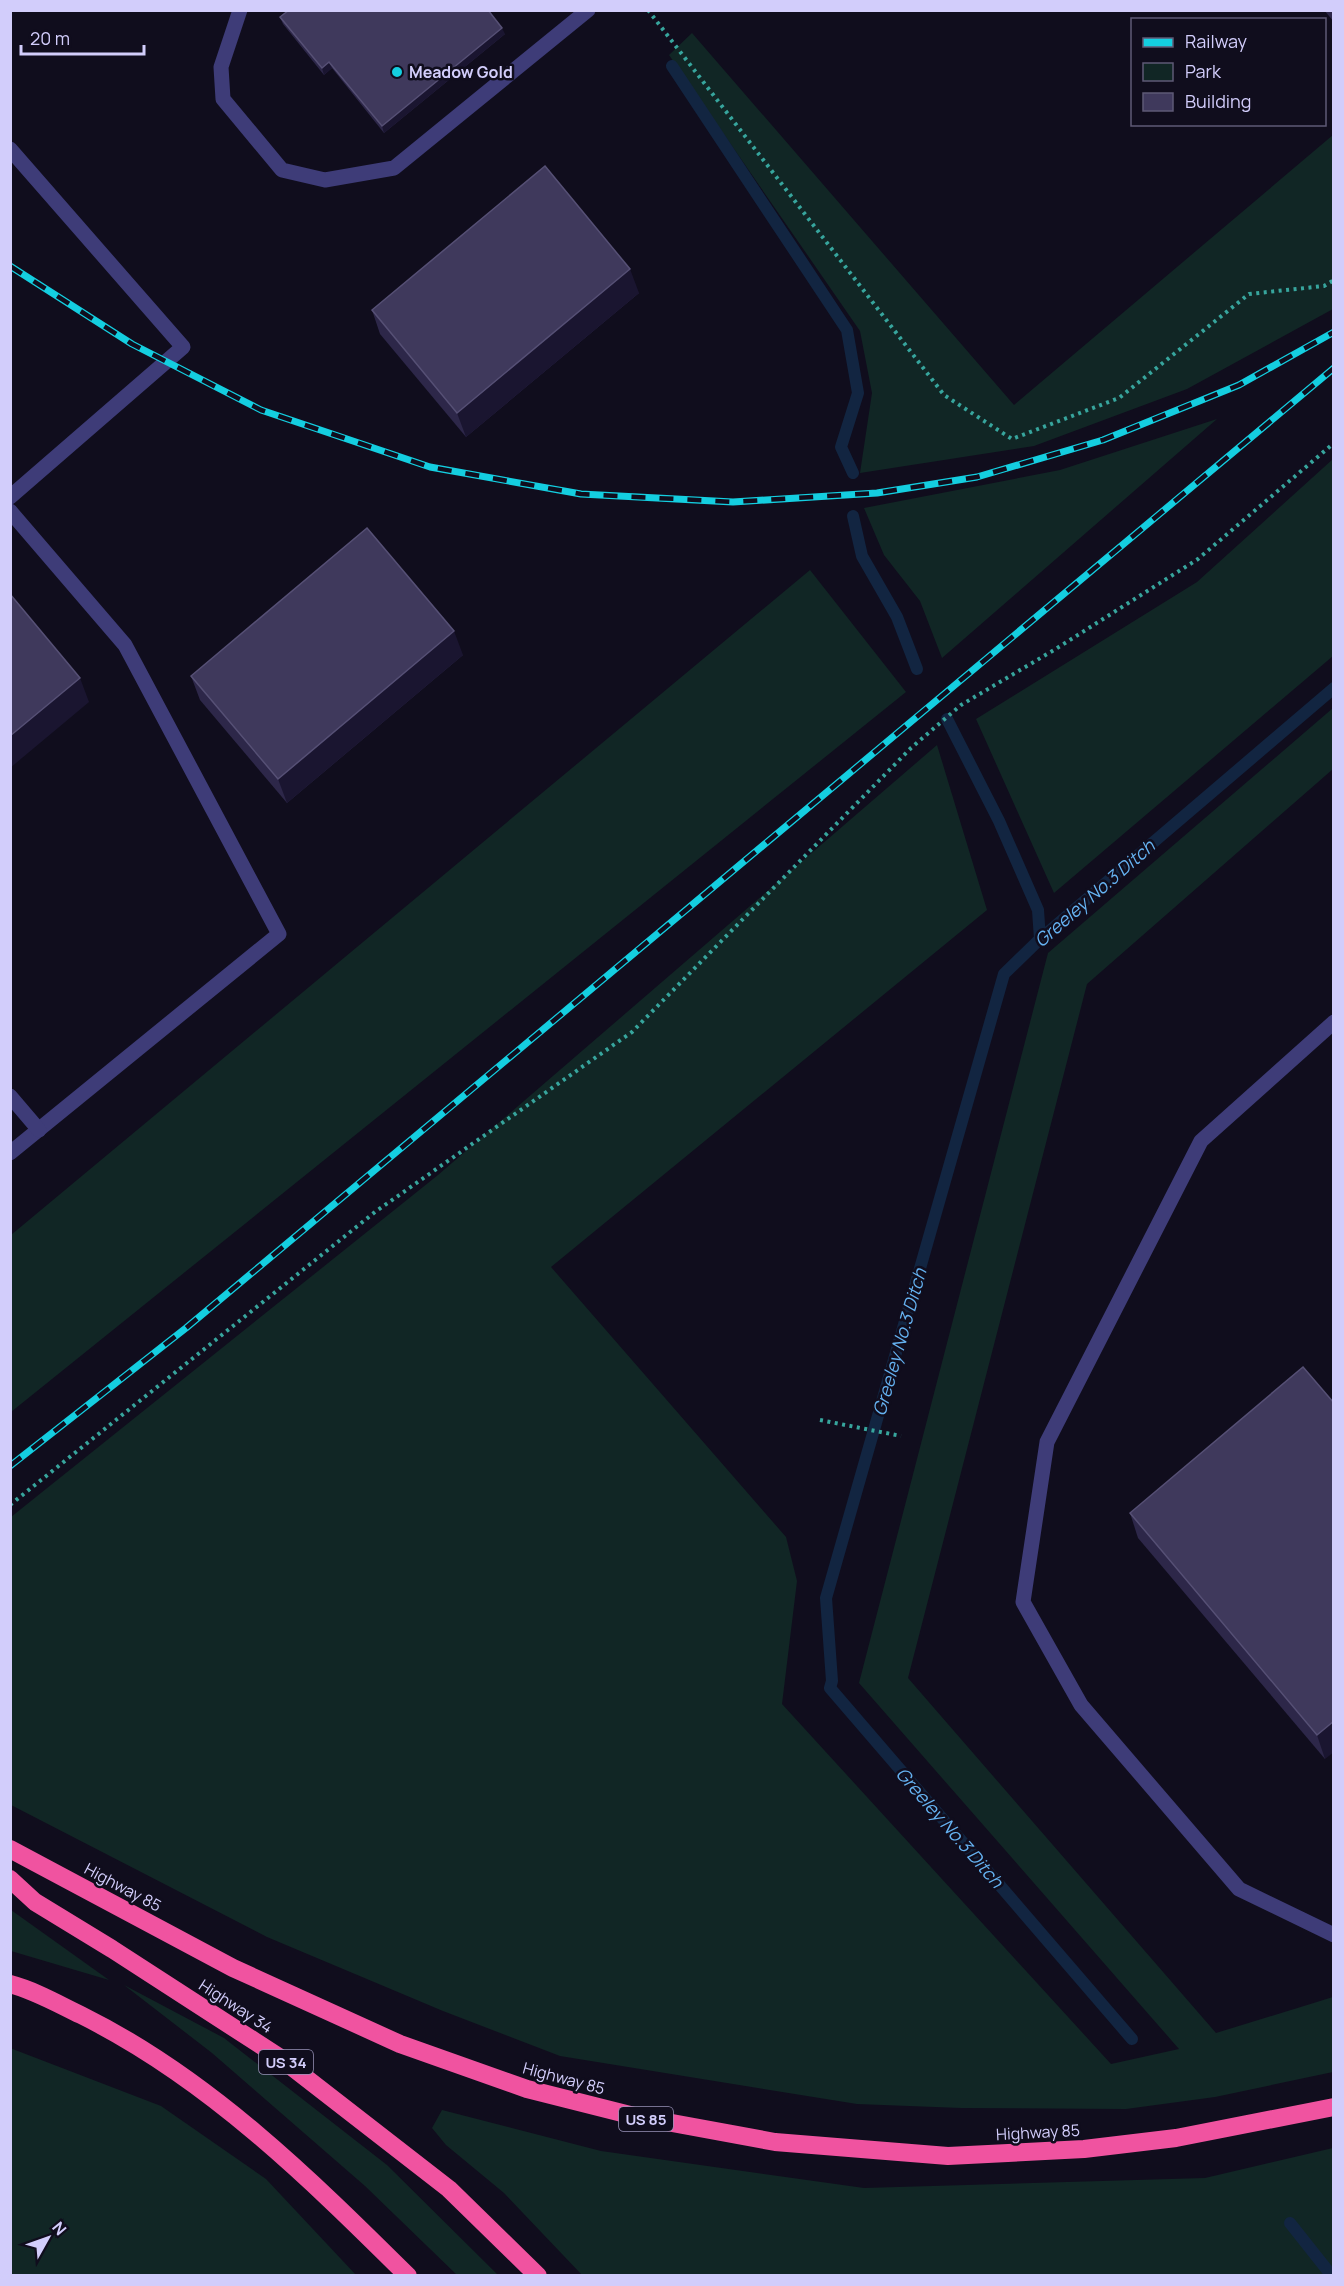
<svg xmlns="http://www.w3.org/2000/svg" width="1344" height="2286" viewBox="0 0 1344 2286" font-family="Manrope,sans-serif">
<rect width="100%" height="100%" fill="#100d1d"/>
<g fill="#112625">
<polygon points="692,33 1014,405 1333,135 1333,309 1187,389 1034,446 860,473 872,393 860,331 669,55"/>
<polygon points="1217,419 942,658 920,601 884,555 864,508 1060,470"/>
<polygon points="1333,459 1333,656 1054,893 976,719 1197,582"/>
<polygon points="810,570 906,692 11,1412 11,1235"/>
<polygon points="1333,708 1333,769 1087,984 908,1678 1216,2033 1333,1997 1333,2072 1215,2097 1126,2109 961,2108 857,2104 560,2056 443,2011 267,1937 11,1805 11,1517 438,1175 937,745 987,910 551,1267 786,1537 797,1581 782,1704 1111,2064 1179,2049 859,1683 1048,953"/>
<polygon points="10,1910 11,1910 109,1980 11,1951"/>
<polygon points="124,1985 224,2038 387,2165 498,2275 457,2275 365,2186 212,2053"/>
<polygon points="10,2048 161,2106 266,2179 356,2275 11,2275"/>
<polygon points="442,2110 601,2151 864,2188 1205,2178 1333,2148 1333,2275 582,2275 504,2193 446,2145 432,2128"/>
</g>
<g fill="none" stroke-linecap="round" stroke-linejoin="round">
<g stroke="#122541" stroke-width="12">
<polyline points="672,66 847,330 858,393 841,447 853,473"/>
<polyline points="853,516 862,556 897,617 917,669"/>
<polyline points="947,719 999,821 1038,910 1040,939"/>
<polyline points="1132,2039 830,1688 832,1681 826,1598 1004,974 1040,939 1334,688"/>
<polyline points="1290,2223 1332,2276"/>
</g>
<g stroke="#37a59d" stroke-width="4" stroke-dasharray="3 4.5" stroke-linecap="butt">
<polyline points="648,10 944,395 1012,439 1119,398 1249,294 1324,286 1334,280"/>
<polyline points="820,1420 901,1436"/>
<polyline points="10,1505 375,1212 632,1032 911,748 961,705 1054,650 1198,559 1334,443"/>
</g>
<g stroke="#3e3c78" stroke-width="15">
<polyline points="240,10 221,67 223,99 282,170 325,180 394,168 588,10"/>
<polyline points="10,149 183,347 10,497"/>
<polyline points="10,511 125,645 279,934 10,1153"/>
<polyline points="1334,1022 1201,1141 1047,1442 1023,1602 1081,1705 1239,1889 1334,1935"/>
<polyline points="10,1096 39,1130"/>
</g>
<g stroke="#f053a0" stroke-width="18">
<polyline points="10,1849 233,1968 400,2044 527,2089 634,2116 775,2142 948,2156 1084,2149 1176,2138 1334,2107"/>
<polyline points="10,1879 35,1902 112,1949 279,2057 449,2189 538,2276"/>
<path d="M10,1984C36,1991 58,2004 81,2015C208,2078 309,2178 408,2276"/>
</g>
<g stroke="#14cee0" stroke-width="7">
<g id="rail">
<polyline points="10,266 132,344 261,410 430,467 581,494 733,502 877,493 977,477 1103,440 1239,385 1334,332"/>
<polyline points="10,1466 186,1328 1334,368"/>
</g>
</g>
<use href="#rail" stroke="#100d1d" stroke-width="4.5" stroke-dasharray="14" stroke-linecap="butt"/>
</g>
<g fill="#2d2749">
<polygon points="1324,10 1334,10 1334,22"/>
<polygon points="280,17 505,34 384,133 332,68 324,75 283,24"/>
<polygon points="639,293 466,437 380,334 372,310"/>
<polygon points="463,655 287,803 200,700 191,676"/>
<polygon points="1334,1403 1325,1759 1138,1538 1130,1513"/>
</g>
<g fill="#1a1530">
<polygon points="502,28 505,34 384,133 382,126"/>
<polygon points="329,62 332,68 324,75 322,68"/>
<polygon points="630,269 639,293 466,437 457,413"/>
<polygon points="454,631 463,655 287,803 278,779"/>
<polygon points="80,678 89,702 10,768 10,736"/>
<polygon points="1334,1721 1334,1752 1325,1759 1317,1735"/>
</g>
<g fill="#3f395c" stroke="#565075" stroke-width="1.5">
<polygon points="289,10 488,10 502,28 382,126 329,62 322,68 280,17"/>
<polygon points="545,166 630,269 457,413 372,310"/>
<polygon points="367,528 454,631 278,779 191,676"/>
<polygon points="10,594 80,678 10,736"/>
<polygon points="1303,1367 1334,1403 1334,1721 1317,1735 1130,1513"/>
</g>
<circle fill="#14cee0" stroke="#100d1d" stroke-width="2" cx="397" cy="72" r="6"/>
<g text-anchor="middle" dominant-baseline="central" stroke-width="5" stroke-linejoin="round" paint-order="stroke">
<g fill="#100d1d" stroke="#9893b8" stroke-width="1.5">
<rect x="259" y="2050" width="54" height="24" rx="4.5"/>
<rect x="619" y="2107" width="54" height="24" rx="4.5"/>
</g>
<g font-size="15" font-weight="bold" fill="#d2cdfb">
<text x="286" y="2062">US 34</text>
<text x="646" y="2119">US 85</text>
</g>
<g font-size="16" font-weight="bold" fill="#d2cdfb" stroke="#100d1d" text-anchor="start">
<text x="409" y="72">Meadow Gold</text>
</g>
<g font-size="16" fill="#d2cdfb" stroke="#100d1d">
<text transform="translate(123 1887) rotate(28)">Highway 85</text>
<text transform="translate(236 2006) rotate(33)">Highway 34</text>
<text transform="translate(564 2078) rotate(15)">Highway 85</text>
<text transform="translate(1038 2132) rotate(-3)">Highway 85</text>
</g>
<g font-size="18" font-style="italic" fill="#65b2f1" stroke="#100d1d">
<text transform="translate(1094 893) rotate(-41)">Greeley No.3 Ditch</text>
<text transform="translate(899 1342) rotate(-74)">Greeley No.3 Ditch</text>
<text transform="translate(950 1827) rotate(49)">Greeley No.3 Ditch</text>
</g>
</g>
<rect width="1344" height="2286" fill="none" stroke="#d2cdfb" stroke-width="24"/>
<rect x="1131" y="18" width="195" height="108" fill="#100d1d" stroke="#5e5a76" stroke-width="1.5"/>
<rect x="1143" y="38" width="30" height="9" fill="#14cee0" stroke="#5e5a76" stroke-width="1.5"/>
<text x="1185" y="48" font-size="18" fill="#d2cdfb">Railway</text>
<rect x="1143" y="63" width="30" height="18" fill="#112625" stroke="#5e5a76" stroke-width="1.5"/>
<text x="1185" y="78" font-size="18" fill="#d2cdfb">Park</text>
<rect x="1143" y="93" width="30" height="18" fill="#3f395c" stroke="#5e5a76" stroke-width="1.5"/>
<text x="1185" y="108" font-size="18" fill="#d2cdfb">Building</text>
<g transform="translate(48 2238) rotate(50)" stroke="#100d1d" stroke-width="4.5" paint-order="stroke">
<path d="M0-4.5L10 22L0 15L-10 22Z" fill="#d2cdfb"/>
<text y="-9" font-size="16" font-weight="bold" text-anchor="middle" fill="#d2cdfb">N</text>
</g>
<path d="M21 45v9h123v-9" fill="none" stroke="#d2cdfb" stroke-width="3"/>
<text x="30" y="45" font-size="18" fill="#d2cdfb" stroke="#100d1d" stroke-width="4.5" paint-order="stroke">20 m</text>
</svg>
